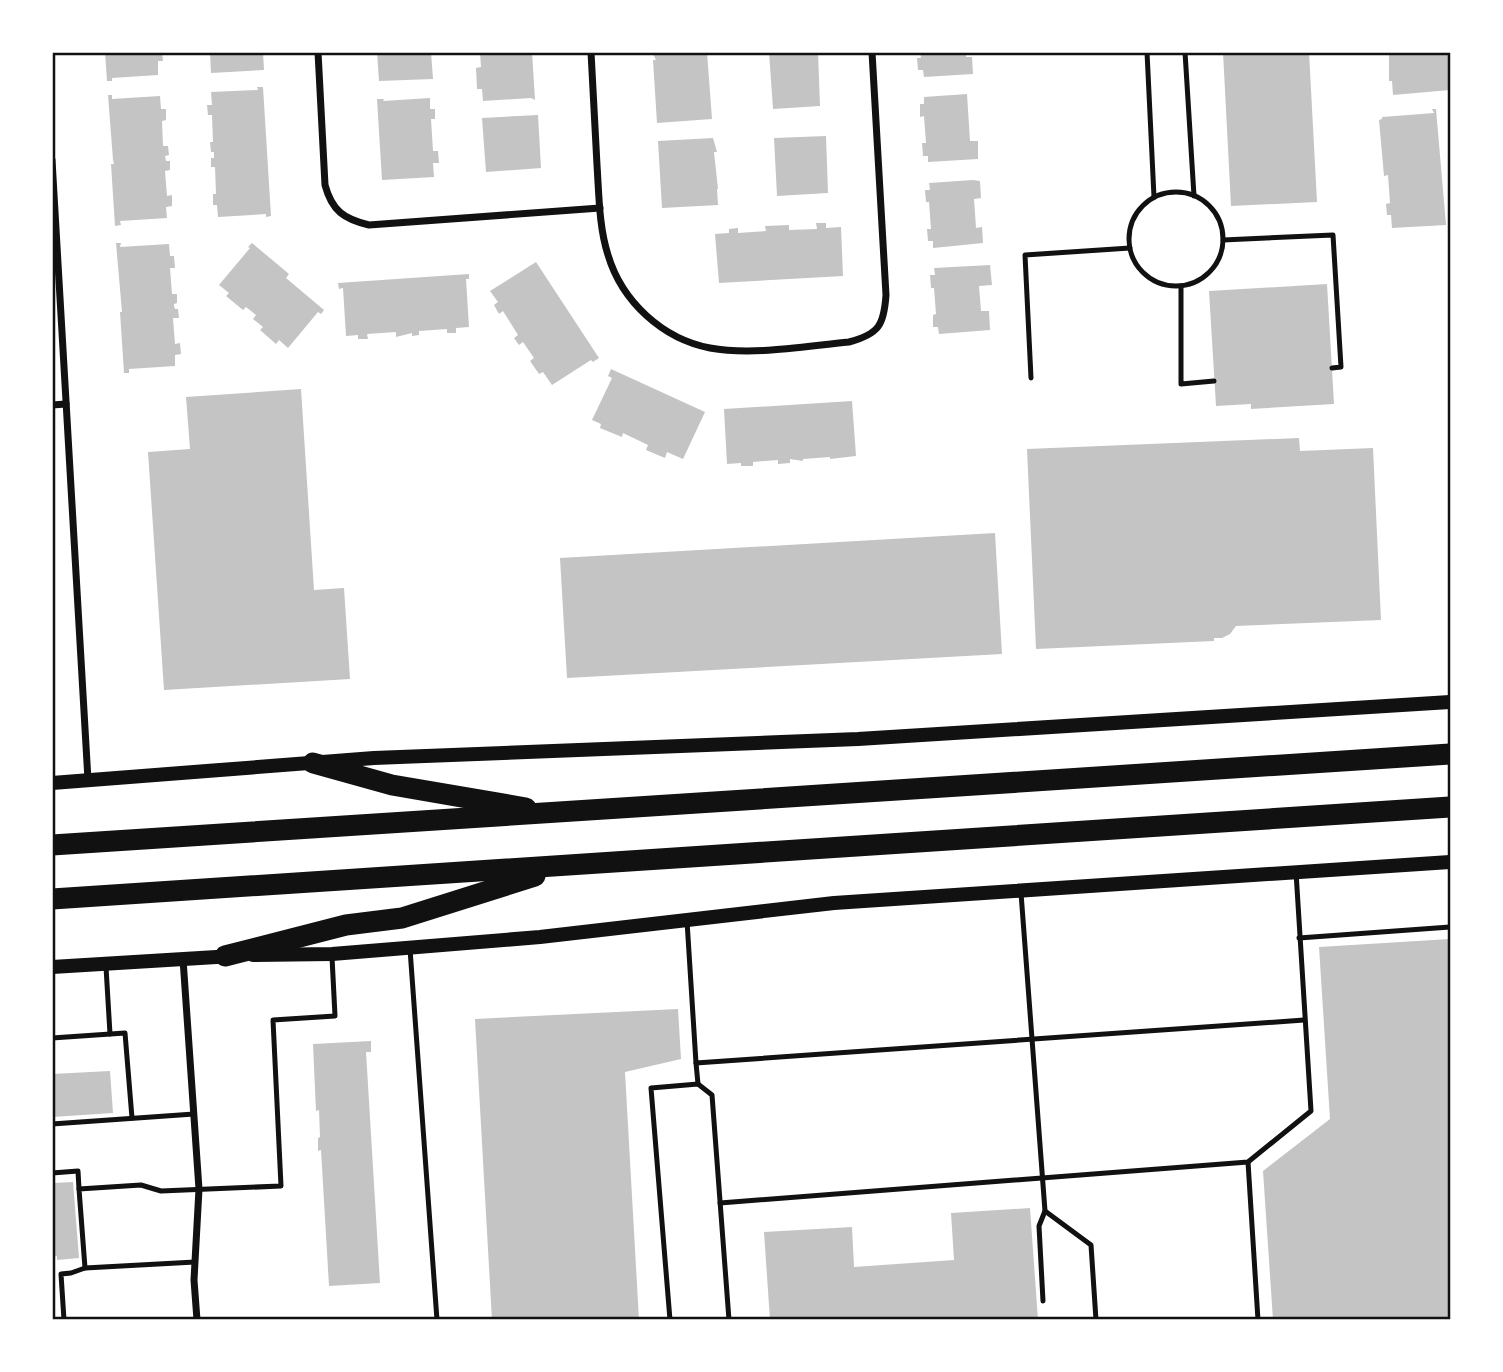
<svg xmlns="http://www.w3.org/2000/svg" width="1503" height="1372" viewBox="0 0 1503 1372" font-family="Lato,sans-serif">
<rect width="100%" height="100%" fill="#fff"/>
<g fill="#c4c4c4">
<polygon points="105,52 162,52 163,61 158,61 158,75 112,78 112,81 107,81"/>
<polygon points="210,52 263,52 264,70 211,73"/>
<polygon points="377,52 431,52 433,79 379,81"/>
<polygon points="480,52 532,52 535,100 531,98 483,101 482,89 477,89 476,68 481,67"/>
<polygon points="652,52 707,52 712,119 657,123 653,60 656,60"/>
<polygon points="769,52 818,52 820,106 773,109"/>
<polygon points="920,52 966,52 966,57 972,57 973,74 924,77 923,70 918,70 917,58 921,58"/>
<polygon points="1223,52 1309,52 1317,202 1231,206"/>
<polygon points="1389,52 1450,52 1450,90 1393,95 1392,81 1389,81"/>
<polygon points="257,87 263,87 271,216 266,217 266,214 218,217 217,205 213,205 213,194 216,194 215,167 211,167 211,158 214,158 214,152 211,152 210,142 213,142 212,115 208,115 207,105 212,105 211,92 258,90"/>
<polygon points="967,94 970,141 978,141 978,159 928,162 928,156 923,156 922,143 926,143 924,116 920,117 920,104 924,104 924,97"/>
<polygon points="108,95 112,95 112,99 160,96 161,109 166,109 166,120 162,121 163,146 168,146 169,155 165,156 166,161 170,161 170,170 165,171 167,196 172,195 172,206 166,207 167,218 120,221 121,225 115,226 111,164 114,164 113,160"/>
<polygon points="430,98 430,109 435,109 435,119 431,119 433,151 438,151 439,163 433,163 434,177 382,180 377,99 384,99 383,101"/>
<polygon points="1432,109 1436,109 1446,225 1392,228 1391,215 1387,215 1386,204 1390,203 1388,175 1384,176 1379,120 1382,119 1382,117 1434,113"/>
<polygon points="538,115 541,168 486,172 482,118"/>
<polygon points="826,136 828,193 777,196 774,138"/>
<polygon points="713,138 717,152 714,152 718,189 717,189 718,205 662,208 658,141"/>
<polygon points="973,180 980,181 981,198 974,199 975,213 976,228 982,227 983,243 933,248 933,241 928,241 927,229 931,229 929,202 926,202 925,190 930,190 929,183"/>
<polygon points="816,223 826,223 826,228 841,227 843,276 719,283 715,234 729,233 729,229 738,228 738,233 766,231 765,226 789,225 789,230 817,229"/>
<polygon points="116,243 121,243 120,247 169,244 170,256 174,256 175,268 170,268 172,294 177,294 177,303 174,304 174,306 175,309 178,309 179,318 173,318 175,344 180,343 181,354 175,355 175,366 129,369 129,373 124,373 120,312 122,312"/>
<polygon points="252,243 289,274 286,278 324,310 321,314 318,312 288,348 279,340 276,344 260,330 263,327 253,319 256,315 246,307 243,310 226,296 229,293 219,285 250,248 248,247"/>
<polygon points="536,262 599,358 593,362 591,360 552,385 543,372 539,374 530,361 534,358 523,342 519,345 514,338 518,335 503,311 499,314 494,305 498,302 490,291"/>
<polygon points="990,265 992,285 979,286 981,311 989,311 990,330 939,334 938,327 933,327 933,315 936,314 934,288 931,288 930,275 935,275 934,268"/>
<polygon points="469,274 469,279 466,279 469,327 456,328 456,333 447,333 447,329 419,331 419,335 412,336 412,333 396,337 396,332 367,334 368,339 358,339 358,335 346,336 343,288 339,289 338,283"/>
<polygon points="1327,284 1334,404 1251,409 1251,404 1216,406 1209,291"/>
<polygon points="611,369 705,412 683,459 667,452 665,458 646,450 648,445 623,433 622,437 600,428 601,424 592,420 612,378 608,376"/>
<polygon points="301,389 314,590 344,588 350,679 164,690 148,452 190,449 186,397"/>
<polygon points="852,401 856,456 830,459 830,457 803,459 803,461 790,459 790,463 778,464 778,460 753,462 753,466 741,466 741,463 727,464 724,409"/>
<polygon points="1299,438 1300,451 1373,448 1381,620 1236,626 1230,634 1222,638 1214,638 1214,641 1036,649 1027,449"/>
<polygon points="995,533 1002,654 567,678 560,558"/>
<polygon points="1450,939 1450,1320 1273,1320 1263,1171 1330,1119 1319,947"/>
<polygon points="678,1009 681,1059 625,1072 639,1320 492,1320 475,1019"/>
<polygon points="371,1041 371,1052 366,1052 380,1283 329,1286 321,1150 318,1151 318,1138 320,1137 319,1110 316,1111 313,1044"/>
<polygon points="110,1071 113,1113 52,1117 52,1074"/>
<polygon points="73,1182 79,1258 57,1260 57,1256 52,1257 53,1183"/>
<polygon points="1030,1208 1038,1320 770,1320 764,1232 852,1227 854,1267 954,1260 951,1213"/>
</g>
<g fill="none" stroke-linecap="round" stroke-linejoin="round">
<g stroke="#111" stroke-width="5">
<polyline points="1147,52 1154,197"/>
<polyline points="1185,52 1194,196"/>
<circle cx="1176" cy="239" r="47"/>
<polyline points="1223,240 1333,235 1341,367 1332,368"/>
<polyline points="1181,286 1181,384 1214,381"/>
<polyline points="1031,378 1025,255 1130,248"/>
<polyline points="1021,893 1045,1211 1091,1245 1096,1320"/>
<polyline points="687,921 696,1063 1304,1020"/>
<polyline points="1299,938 1450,927"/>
<polyline points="410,949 437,1320"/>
<polyline points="106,967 110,1034"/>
<polyline points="52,1038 125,1033 132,1118"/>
<polyline points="696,1063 698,1084"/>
<polyline points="52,1124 194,1114"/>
<polyline points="1248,1162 1258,1320"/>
<polyline points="52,1173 78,1171 79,1189"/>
<polyline points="720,1203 1248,1162 1311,1111 1296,872"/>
<polyline points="85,1268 79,1189 141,1185 161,1191 281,1186 273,1020 335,1016 332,957"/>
<polyline points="1043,1301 1039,1226 1045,1211"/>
<polyline points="64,1320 61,1274 71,1273 85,1268 195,1262"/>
<polyline points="670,1320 651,1088 698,1084 712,1095 729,1320"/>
</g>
<g stroke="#111" stroke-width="7">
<path d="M318,52L325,185C332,211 344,219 369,225L600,208"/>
<path d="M591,52C593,90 595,127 597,165C599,195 599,227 608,255C622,302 663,339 710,348C753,356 806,346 849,342C879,334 884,325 886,295L872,52"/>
<polyline points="52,160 88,780"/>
<polyline points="52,405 66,404"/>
<polyline points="183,959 199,1189 194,1280 197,1320"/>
</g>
<g stroke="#111" stroke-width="14">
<polyline points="52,783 374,758 858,739 1450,702"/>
<polyline points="253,955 332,954 540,937 834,903 1450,862"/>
<polyline points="52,967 233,956"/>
</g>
<g stroke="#111" stroke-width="21">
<polyline points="313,763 392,785 526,808"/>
<polyline points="52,845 1450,754"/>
<polyline points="52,899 1450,807"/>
<polyline points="225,956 346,925 402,918 535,876"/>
</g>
</g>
<rect width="1503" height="1372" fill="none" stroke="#ffffff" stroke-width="108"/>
<rect x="54" y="54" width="1395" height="1264" fill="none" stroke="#111" stroke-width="2.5"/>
</svg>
